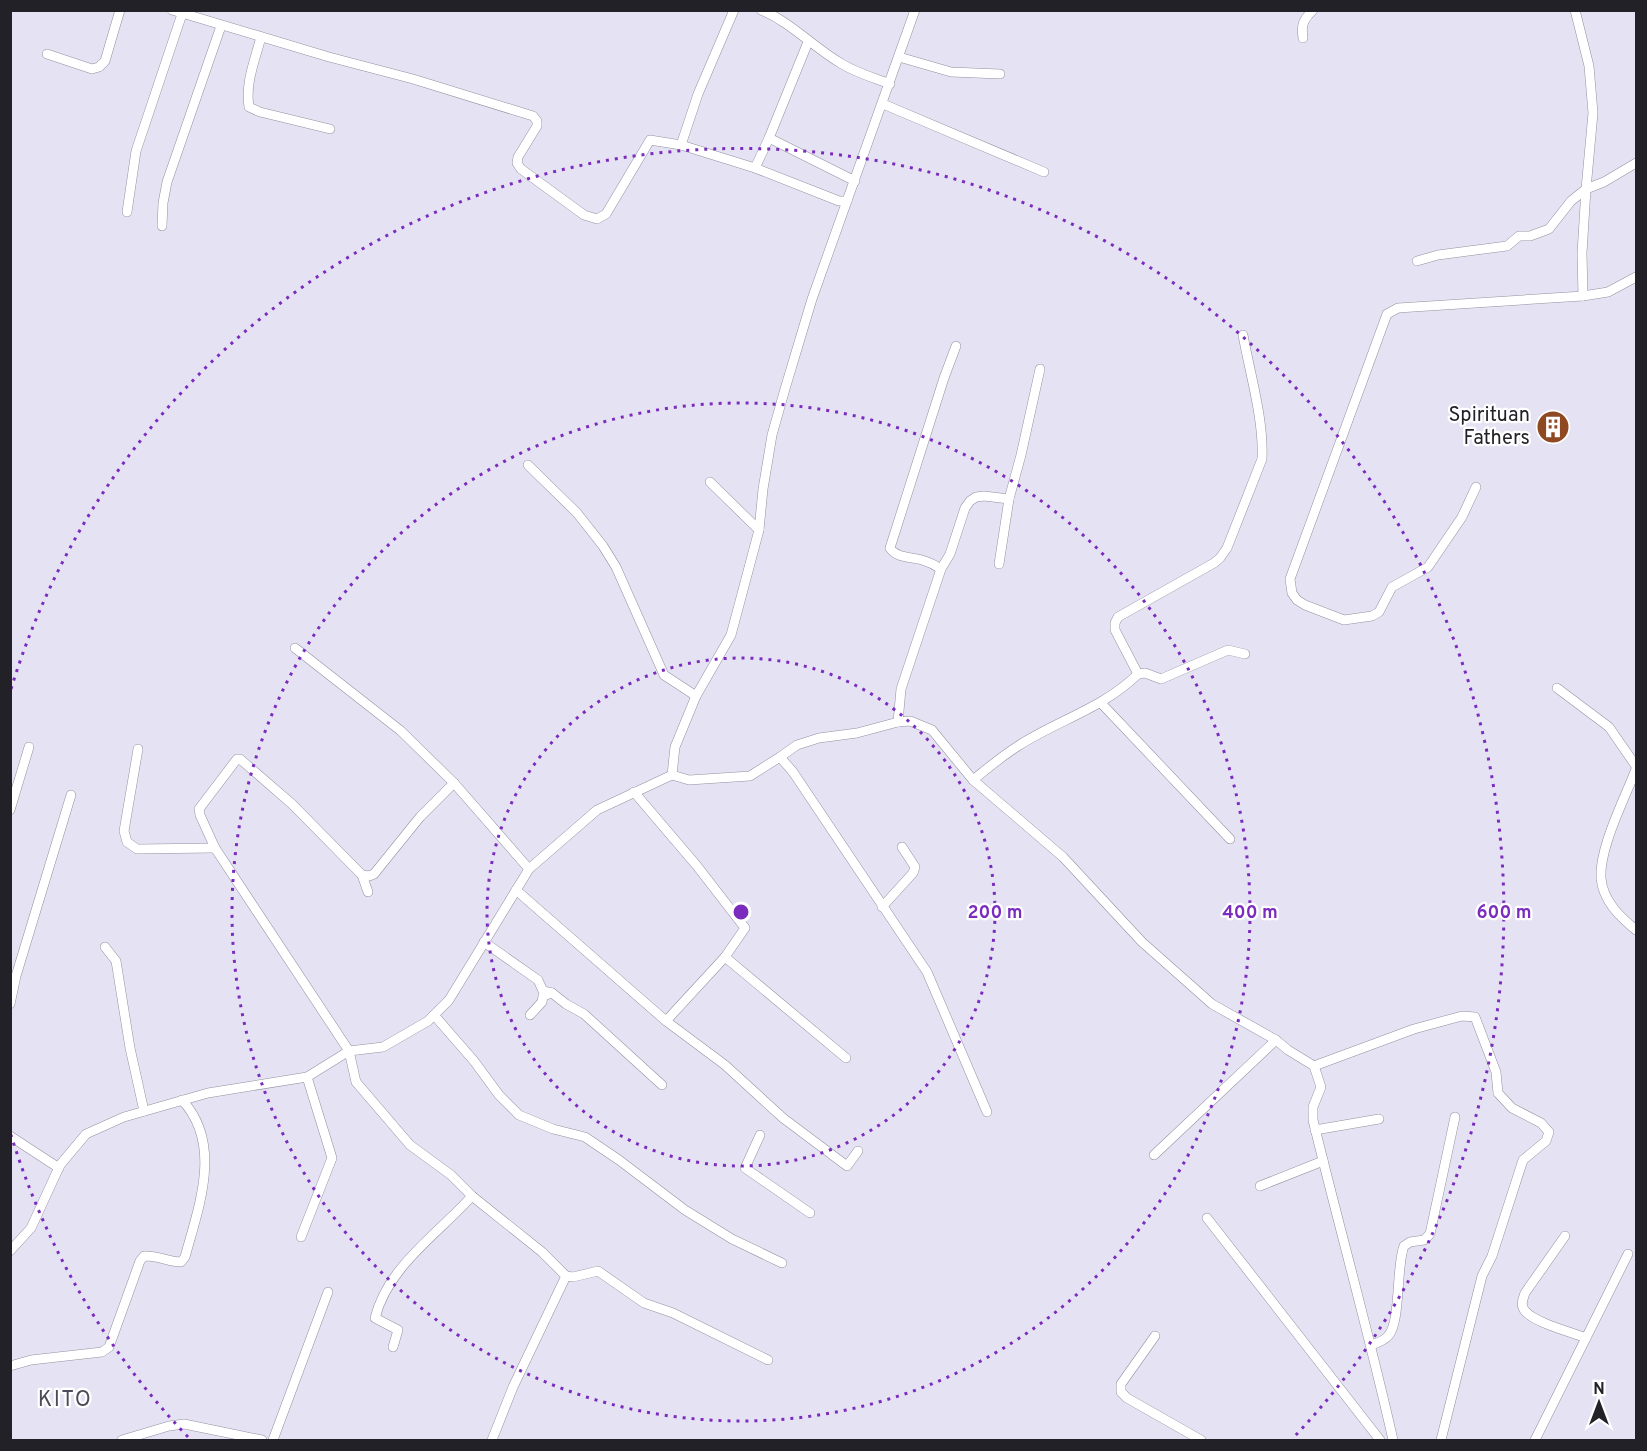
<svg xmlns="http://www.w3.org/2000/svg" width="1647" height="1451" viewBox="0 0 1647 1451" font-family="Overpass,sans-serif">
<rect width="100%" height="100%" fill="#e5e3f3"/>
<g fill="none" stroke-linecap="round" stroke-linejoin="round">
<g stroke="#93909f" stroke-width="10">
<g id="street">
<polyline points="172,10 329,57 413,79 533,116 537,121 537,126 518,157 517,163 521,169 584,215 597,219 606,214 650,140 681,145 698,94 734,10"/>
<path d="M761,10C791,22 814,48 842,64C857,73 874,78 890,84"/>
<polyline points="1575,10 1589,66 1593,113 1586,189 1582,253 1583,296"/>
<path d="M261,37C255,60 245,83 249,107L260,112L330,129"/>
<path d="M1303,38C1301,25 1303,20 1313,10"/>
<polyline points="808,42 769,138 855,181"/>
<polyline points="47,54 92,69 99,67 105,61 120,10"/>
<polyline points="899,57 951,72 1000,74"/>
<polyline points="883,104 1044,172"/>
<polyline points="681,145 755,168 839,201 847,201"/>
<polyline points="755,168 769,138"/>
<polyline points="127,212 136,151 182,14"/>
<polyline points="162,226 163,203 167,182 221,26"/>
<polyline points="1417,261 1438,255 1507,246 1519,236 1530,236 1549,229 1571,201 1586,189 1604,182 1636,163"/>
<polyline points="528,465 577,513 603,546 616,567 664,675 696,696"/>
<polyline points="710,482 759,530"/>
<polyline points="1476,487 1462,517 1428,567 1392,587 1379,612 1372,616 1344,620 1305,605 1297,600 1292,593 1290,579 1387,314 1398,308 1583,296 1608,292 1636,277"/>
<polyline points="999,564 1009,499"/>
<path d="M941,569C935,565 929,562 922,560C911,557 896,558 890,548L944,378L956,346"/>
<polyline points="295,648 401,731 454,783 529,869"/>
<polyline points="1138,674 1145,673 1161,679 1228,650 1245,654"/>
<polyline points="1557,688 1609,727 1636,766"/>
<polyline points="1101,703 1230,839"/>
<polyline points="898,722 901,689 941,569 950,554 965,508 970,501 976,497 984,496 1009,499 1021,455 1040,369"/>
<polyline points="138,749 124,831 127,842 137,849 215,848"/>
<path d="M780,757L797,745L819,738L857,733L898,722L910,721L932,730L973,780L1063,857L1142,942L1212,1004L1276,1040L1288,1050L1314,1066L1321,1087L1313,1107V1120C1339,1227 1369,1333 1393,1440"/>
<path d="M1636,769C1625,798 1599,848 1601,878C1603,901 1620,917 1636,930"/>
<polyline points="672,775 675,747 696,696 731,635 759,530 763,489 772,435 785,389 812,299 915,10"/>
<path d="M973,780C988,768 1002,756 1018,746C1058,720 1102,709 1138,674L1115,630V623L1118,617L1214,563L1220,558L1227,548L1262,459C1264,420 1250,374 1243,335"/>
<polyline points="454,783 420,817 374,874 369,876 362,875 292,804 240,759 237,759 199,809 200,815 215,848 349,1051 356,1082 410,1145 451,1175 472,1196 542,1252 566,1276 573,1277 598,1271 644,1303 673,1313 768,1360"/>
<polyline points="634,792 697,866 745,928 725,957 666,1021"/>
<polyline points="10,810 29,747"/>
<polyline points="362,875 368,892"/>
<polyline points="516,890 666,1021 725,1065 783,1118 847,1166 858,1151"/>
<polyline points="882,907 913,873 915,867 902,847"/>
<polyline points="484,942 538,980 543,991 552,993 543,996 542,1002 530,1015"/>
<polyline points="105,947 116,961 130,1048 144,1111"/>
<polyline points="725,957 846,1058"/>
<polyline points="552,993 566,1004 584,1014 662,1085"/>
<polyline points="10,1004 16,976 71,795"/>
<polyline points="434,1015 474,1061 499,1095 519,1115 553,1129 585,1137 619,1160 685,1210 732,1239 782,1263"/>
<polyline points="1314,1066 1414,1029 1462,1016 1475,1017 1496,1072 1498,1093 1512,1108 1541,1123 1549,1132 1546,1141 1523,1160 1492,1256 1482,1276 1441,1440"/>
<polyline points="1315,1130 1379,1119"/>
<polyline points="760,1135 745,1168 810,1213"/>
<polyline points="10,1136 59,1168"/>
<polyline points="1154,1155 1276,1040"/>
<polyline points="1260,1186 1323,1161"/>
<polyline points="1207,1218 1380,1440"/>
<path d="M1565,1236L1525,1293C1523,1299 1520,1305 1525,1311C1535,1323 1571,1332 1586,1338"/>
<polyline points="301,1237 332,1158 307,1077"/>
<polyline points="10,1251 31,1228 60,1165 86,1134 124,1117 208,1093 307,1077 349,1051 383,1047 428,1021 449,1000 529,869 597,810 672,775 689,780 750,776 780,757 793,772 927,972 987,1112"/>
<polyline points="1155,1336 1121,1384 1121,1392 1127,1398 1201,1440"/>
<path d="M1371,1345C1377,1343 1384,1341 1388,1336C1401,1323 1396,1265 1404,1246L1410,1242L1424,1240L1430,1234L1455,1117"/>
<path d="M393,1347L398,1330L375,1318C388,1266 438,1234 472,1196"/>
<path d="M10,1366L31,1360L102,1352L109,1347L140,1261L144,1256C157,1255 168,1262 181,1262L185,1257C199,1206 223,1144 182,1100"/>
<polyline points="122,1440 169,1426 184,1424 262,1440"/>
<polyline points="273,1440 328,1292"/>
<polyline points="492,1440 513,1387 566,1276"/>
<polyline points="1535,1440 1628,1254"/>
</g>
</g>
<use href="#street" stroke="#fff" stroke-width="9"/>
</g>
<g fill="none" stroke="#7b2cbf" stroke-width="3" stroke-dasharray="3 6">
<circle cx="741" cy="912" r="254"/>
<circle cx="741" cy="912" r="509"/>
<path d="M188 1437A763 763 0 0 1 11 1135M11 689A763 763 0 1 1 1294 1437"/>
</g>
<defs>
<g id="building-disc" transform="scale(1.725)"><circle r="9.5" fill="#8e4822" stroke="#fff"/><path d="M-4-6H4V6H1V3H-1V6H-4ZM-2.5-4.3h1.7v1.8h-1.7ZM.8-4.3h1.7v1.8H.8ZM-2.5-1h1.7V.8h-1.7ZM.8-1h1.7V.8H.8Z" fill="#fff"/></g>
</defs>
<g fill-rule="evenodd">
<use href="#building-disc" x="1553" y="427"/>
</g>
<g text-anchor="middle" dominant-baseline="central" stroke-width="4.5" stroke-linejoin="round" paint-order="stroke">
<g font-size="20" fill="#222127" stroke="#fff" text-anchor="end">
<text x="1530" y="416">Spirituan<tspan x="1530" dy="23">Fathers</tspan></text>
</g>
<g font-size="22" letter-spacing="1.5" fill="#4d4b58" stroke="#fff">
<text x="65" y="1400">KITO</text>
</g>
</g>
<circle cx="741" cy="912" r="9" fill="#7b2cbf" stroke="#fff" stroke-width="3"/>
<g font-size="18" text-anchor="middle" font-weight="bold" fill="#7b2cbf" stroke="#fff" stroke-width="4.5" stroke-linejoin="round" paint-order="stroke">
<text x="995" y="918">200 m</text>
<text x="1250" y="918">400 m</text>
<text x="1504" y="918">600 m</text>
</g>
<rect width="1647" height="1451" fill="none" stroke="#222127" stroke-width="24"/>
<g transform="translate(1599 1403)" stroke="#ffffff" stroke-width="4.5" paint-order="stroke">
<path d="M0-4.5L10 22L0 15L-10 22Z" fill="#222127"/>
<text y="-9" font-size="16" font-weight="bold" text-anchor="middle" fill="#222127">N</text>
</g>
</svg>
